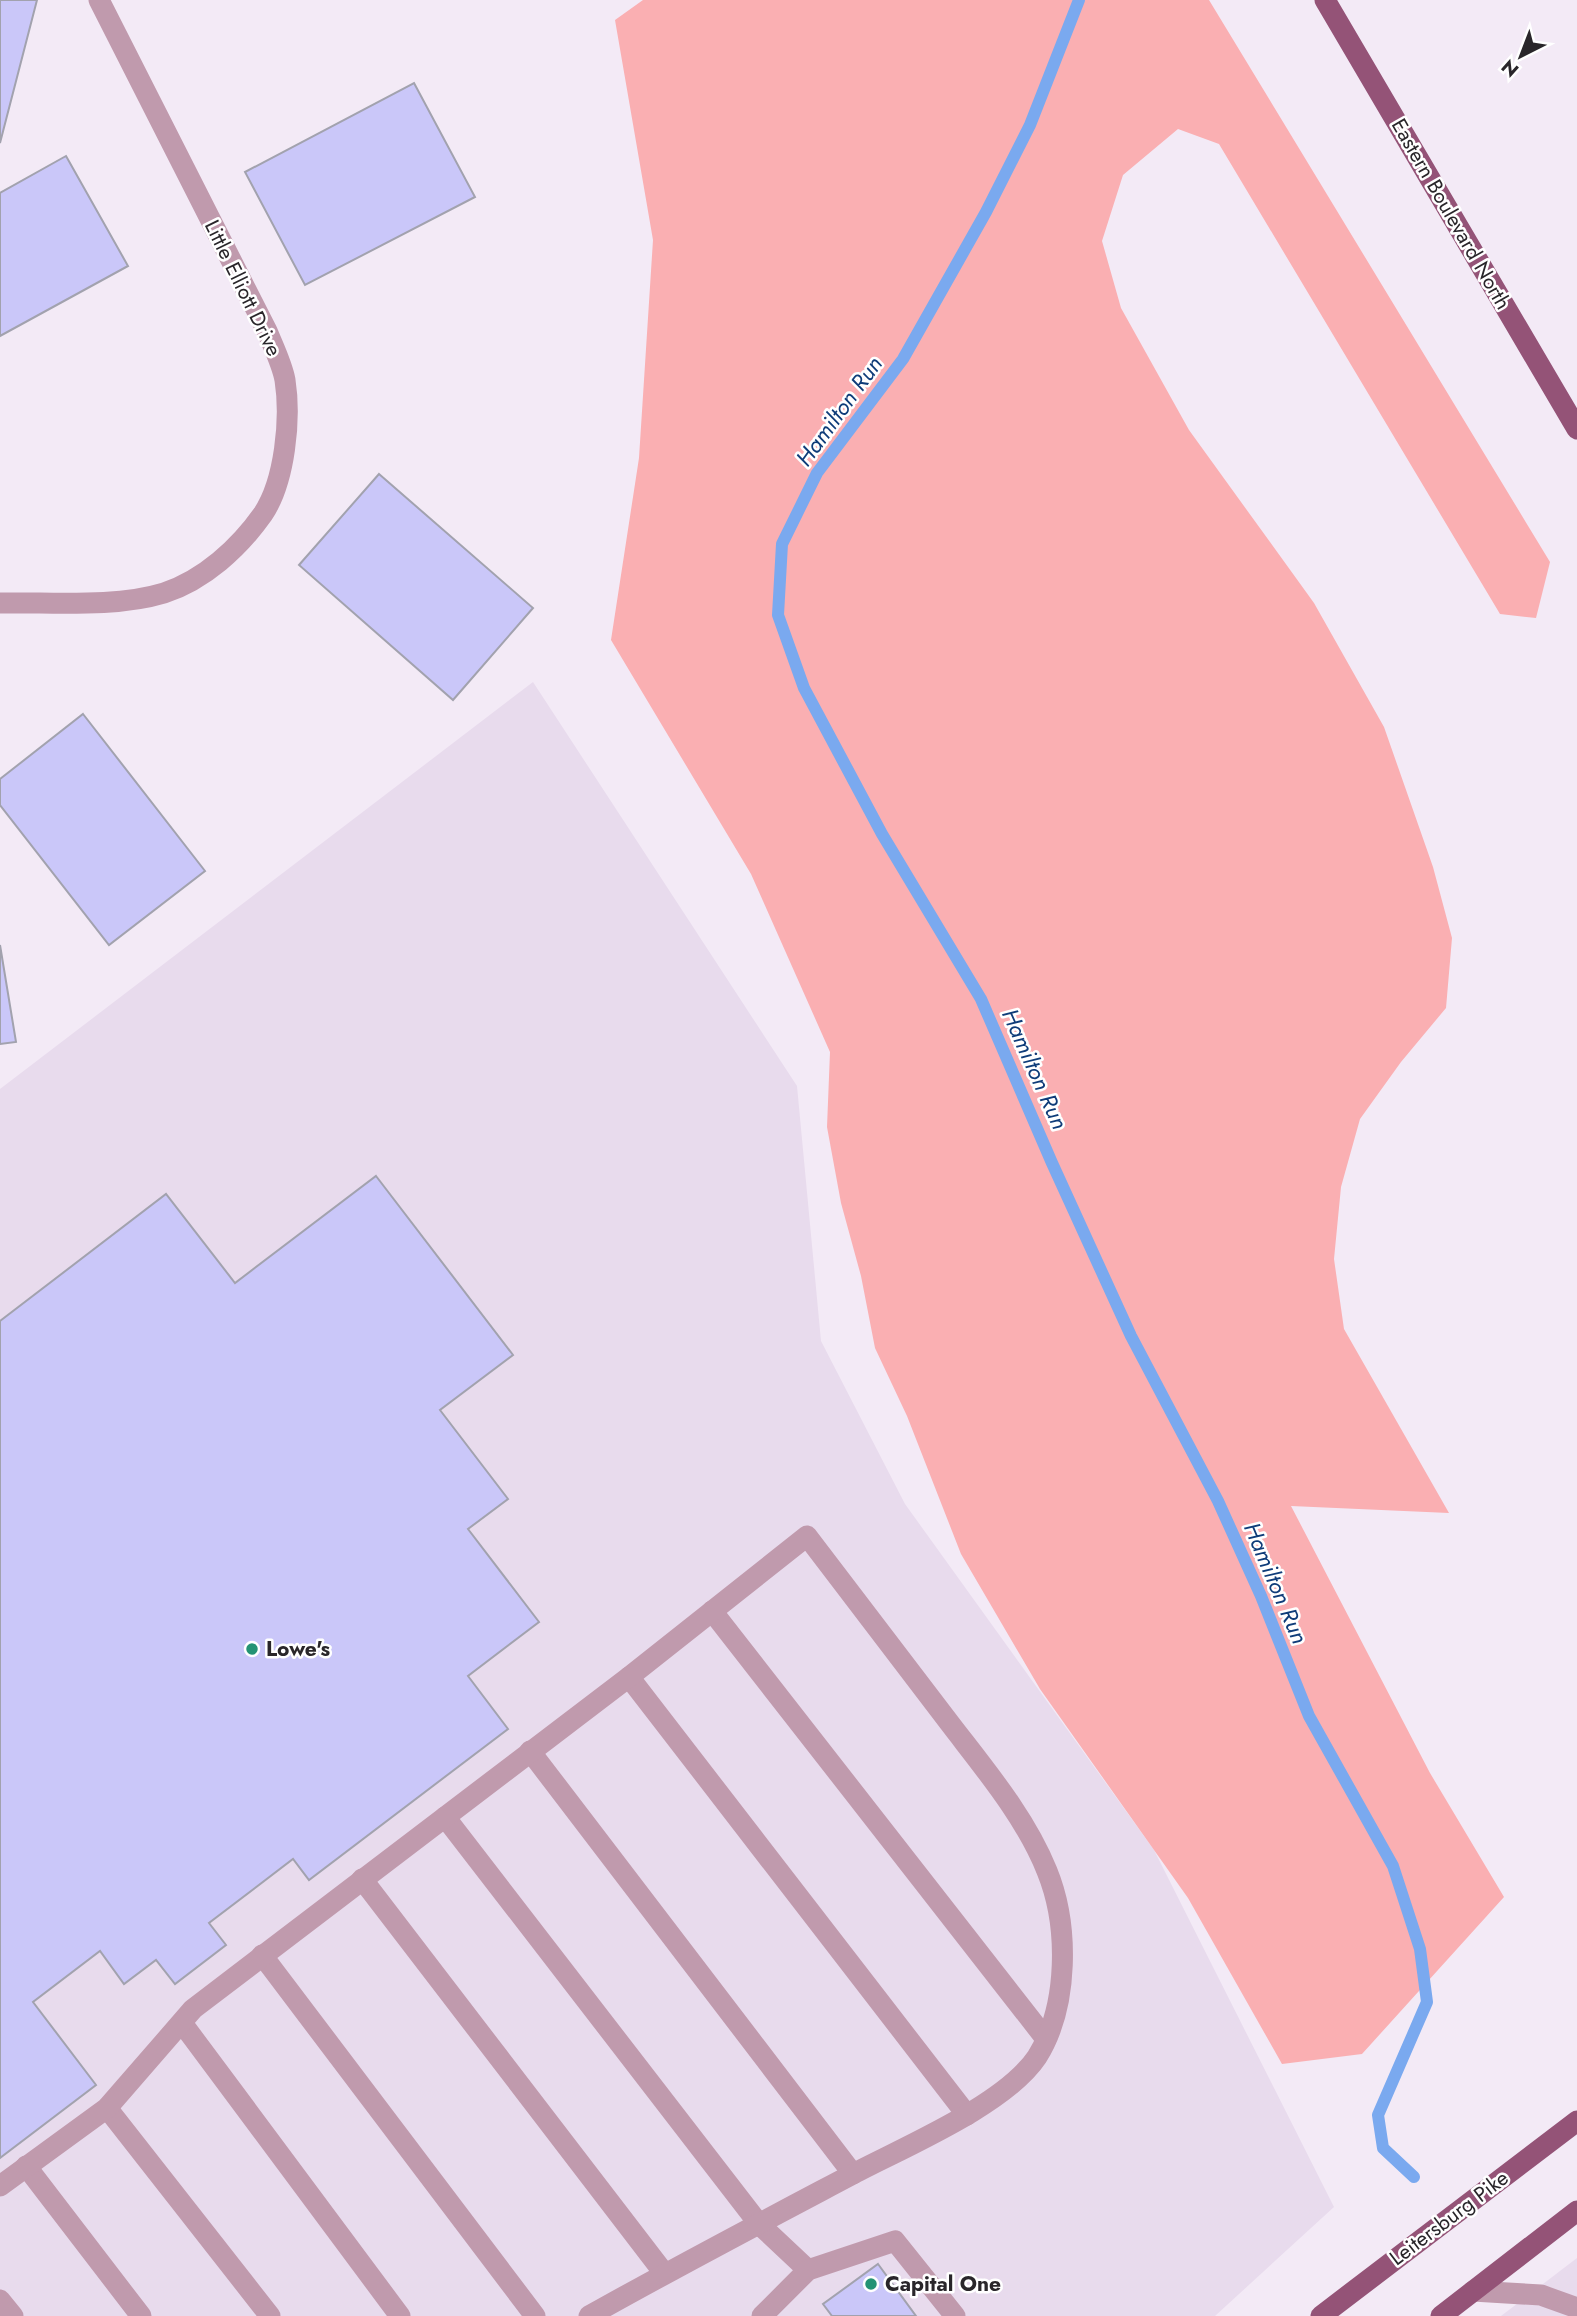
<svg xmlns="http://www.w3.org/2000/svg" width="1577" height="2316" viewBox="0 0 1577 2316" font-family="Jost,sans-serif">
<rect width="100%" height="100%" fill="#f3eaf6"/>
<g fill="#e8dbed">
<polygon points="533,682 797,1086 821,1341 905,1504 1154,1850 1334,2207 1215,2316 0,2316 0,1089"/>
<polygon points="1577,2258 1577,2316 1501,2316"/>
</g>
<polygon fill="#faafb2" points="643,0 1209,0 1550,562 1536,618 1500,614 1219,144 1178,129 1123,175 1102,241 1121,308 1189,430 1314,603 1384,727 1433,867 1452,938 1446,1008 1401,1062 1360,1119 1341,1187 1334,1259 1344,1329 1449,1513 1291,1506 1430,1773 1504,1897 1362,2054 1282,2064 1188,1898 1040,1689 961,1554 907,1416 875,1348 861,1276 841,1203 827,1127 830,1052 751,874 611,640 639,458 653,240 615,20"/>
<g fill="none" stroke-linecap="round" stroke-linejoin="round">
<polyline stroke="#7aa9ef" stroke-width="12" points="1079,0 1030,125 986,212 903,359 817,473 782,544 778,615 804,688 882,834 981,999 1052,1163 1131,1336 1218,1501 1261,1596 1309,1716 1393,1866 1420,1949 1427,2002 1378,2115 1383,2148 1414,2177"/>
</g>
<g fill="#cac7f9" stroke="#a2a2ae" stroke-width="2">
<polygon points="0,0 37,0 0,143"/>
<polygon points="414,83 475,197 305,285 245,172"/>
<polygon points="66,156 128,266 0,336 0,193"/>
<polygon points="379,474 533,608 453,700 299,565"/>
<polygon points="83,714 205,871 109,945 0,805 0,779"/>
<polygon points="0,945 16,1042 0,1044"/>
<polygon points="376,1176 513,1355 440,1410 508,1499 468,1529 539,1622 468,1676 508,1729 309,1880 293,1859 209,1923 226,1945 175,1984 156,1960 124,1984 100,1951 33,2002 96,2085 0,2158 0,1321 166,1194 235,1283"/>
<polygon points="878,2264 916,2316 832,2316 823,2304"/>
</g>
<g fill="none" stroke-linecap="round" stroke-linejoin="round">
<g stroke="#c09aad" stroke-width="21">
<path d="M0,603C51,602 115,608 164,593C204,580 239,548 263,514C285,481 291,419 285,380C282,364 273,346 267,331L99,0"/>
<polyline points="712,1611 1046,2039"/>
<polyline points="629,1677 967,2115"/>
<polyline points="530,1751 853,2174"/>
<polyline points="445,1817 759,2224 808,2270"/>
<polyline points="362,1879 664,2273"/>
<polyline points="262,1955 535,2316"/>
<polyline points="182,2023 400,2316"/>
<polyline points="107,2108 270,2316"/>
<polyline points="26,2166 141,2316"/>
<path d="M0,2186L107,2108L193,2009L629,1677L807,1536C854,1598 901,1659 948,1721C983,1767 1025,1816 1047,1871C1069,1925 1069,2006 1037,2057C1005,2105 904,2147 853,2174C764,2221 676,2267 589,2316"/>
<polyline points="1473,2291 1541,2295 1577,2308"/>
<polyline points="0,2300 13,2316"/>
<polyline points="762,2316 808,2270 895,2241 955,2316"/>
</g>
<g stroke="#945377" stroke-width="21">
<polyline points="1325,0 1577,429"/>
<polyline points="1321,2316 1577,2121"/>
<polyline points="1441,2316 1577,2211"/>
</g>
</g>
<g fill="#249374" stroke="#fff" stroke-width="2.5">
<circle cx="252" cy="1649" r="7"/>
<circle cx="871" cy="2284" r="7"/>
</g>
<g text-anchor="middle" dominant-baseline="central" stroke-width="5" stroke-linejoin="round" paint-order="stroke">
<g font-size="21" fill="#29262a" stroke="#fff">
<text transform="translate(1451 214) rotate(60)">Eastern Boulevard North</text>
<text transform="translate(243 288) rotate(64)">Little Elliott Drive</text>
<text transform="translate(1449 2218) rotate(-37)">Leitersburg Pike</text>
</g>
<g font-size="21" font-weight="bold" fill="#29262a" stroke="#fff" text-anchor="start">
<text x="266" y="1649">Lowe's</text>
<text x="885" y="2284">Capital One</text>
</g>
<g font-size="23" font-style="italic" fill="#0f3c79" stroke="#fff">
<text transform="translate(839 411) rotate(-54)">Hamilton Run</text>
<text transform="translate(1035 1069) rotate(66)">Hamilton Run</text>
<text transform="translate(1276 1583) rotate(67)">Hamilton Run</text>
</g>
</g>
<g transform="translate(1521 56) rotate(222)" stroke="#ffffff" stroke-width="5" paint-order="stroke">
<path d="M0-5L12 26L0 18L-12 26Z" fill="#29262a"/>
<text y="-10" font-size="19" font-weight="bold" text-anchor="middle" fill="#29262a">N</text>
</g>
</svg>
